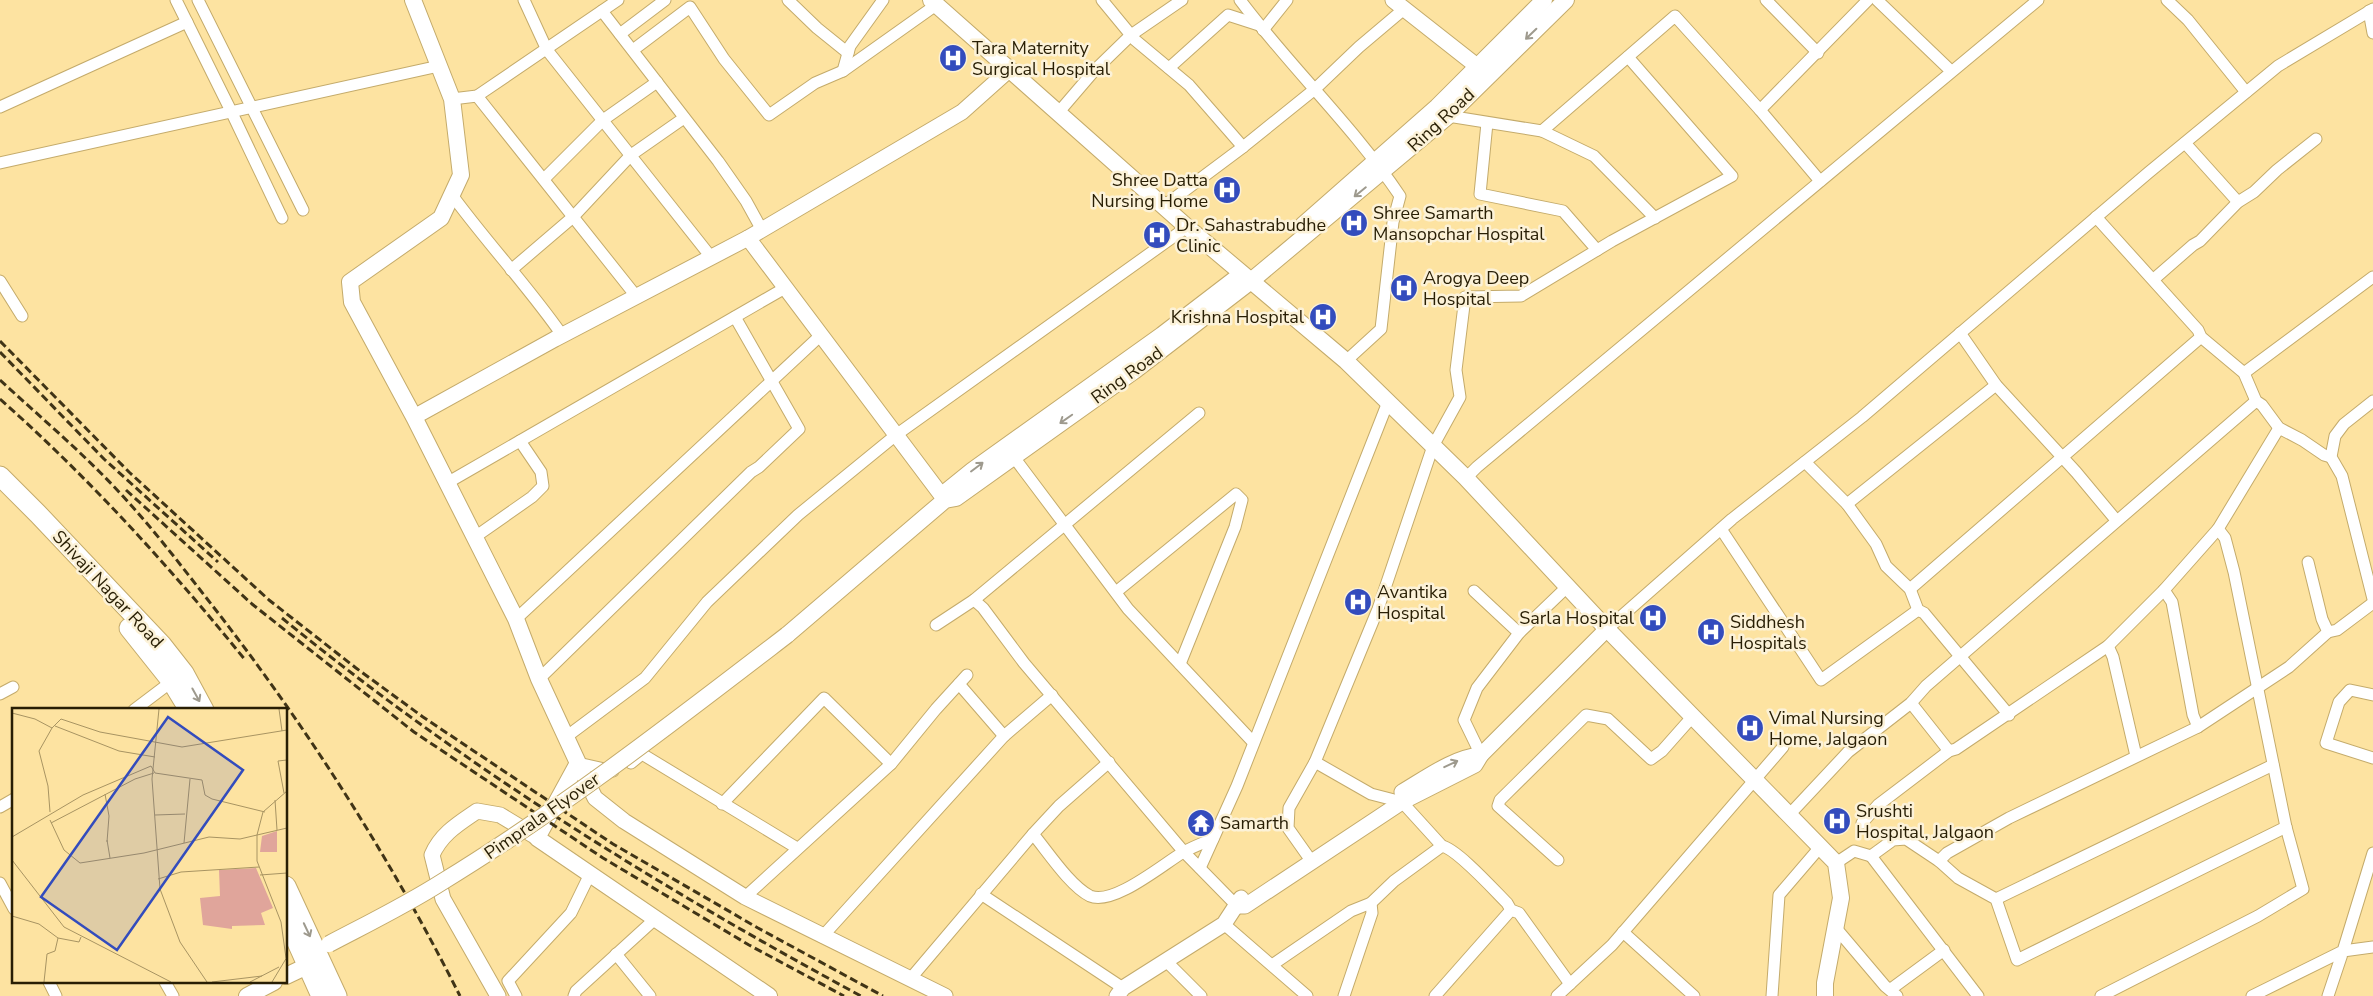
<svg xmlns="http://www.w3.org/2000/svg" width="2373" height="996" viewBox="0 0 2373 996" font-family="'Nunito Sans',sans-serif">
<rect width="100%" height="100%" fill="#fde3a1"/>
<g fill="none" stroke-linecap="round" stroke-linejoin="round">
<g stroke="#c4ab6b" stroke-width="13">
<g id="minor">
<polyline points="176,0 231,111 282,218"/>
<polyline points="198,0 303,210"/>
<polyline points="524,0 547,50 711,257"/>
<polyline points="788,0 817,28 848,53"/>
<polyline points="1102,0 1135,40 1189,85 1243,147 1164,206"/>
<path d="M1240,0C1291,68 1353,126 1400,196L1393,222L1381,329L1346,361"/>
<polyline points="1766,0 1818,53"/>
<polyline points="1877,0 1951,71"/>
<polyline points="2167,0 2188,20 2246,92"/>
<polyline points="602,11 718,161 746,201 762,230"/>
<polyline points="2369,11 2373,33"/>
<polyline points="1263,30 1287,0"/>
<polyline points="620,34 665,0"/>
<polyline points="633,50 690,7 724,59 769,115 815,83 843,71 936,5"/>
<polyline points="1169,68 1228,15 1259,25"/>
<polyline points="843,71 850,46 883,0"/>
<polyline points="477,96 636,296"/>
<polyline points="452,99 477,96 618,0"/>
<polyline points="0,107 187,22"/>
<polyline points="1760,110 1820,181"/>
<polyline points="1058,113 1094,71 1131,35 1182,0"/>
<polyline points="1444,113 1448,116 1542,131 1675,16 1760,110 1868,0"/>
<polyline points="1487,123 1480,194 1563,211 1597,250"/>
<polyline points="1542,131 1594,156 1655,218"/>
<polyline points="2185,143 2238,202"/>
<polyline points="1243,147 1315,89 1359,47 1404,9"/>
<polyline points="0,163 439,66"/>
<polyline points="544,179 603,120 657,82"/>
<path d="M452,195C487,243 528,286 562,335"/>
<polyline points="2096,217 2198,330 2201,337 2244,373 2256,401 2262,405 2279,428 2302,440 2324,455 2331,457"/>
<polyline points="511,270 573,217 631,155 684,118"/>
<polyline points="2154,279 2193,245 2200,241 2238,202 2254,192 2277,170 2316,139"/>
<polyline points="0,281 22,316"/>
<polyline points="1960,333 1996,385 2076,472 2116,520"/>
<polyline points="2244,373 2373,277"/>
<polyline points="2373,401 2344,424 2335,436 2331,457 2342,476 2373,599"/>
<polyline points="1010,452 1128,609 1253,742"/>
<polyline points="1805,462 1847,504 1876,544 1886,566 1910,589 1918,610 1924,613 2009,715"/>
<polyline points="1466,478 1477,467 2038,0"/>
<polyline points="447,483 785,288"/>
<polyline points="1847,504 1996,385"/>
<polyline points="1721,529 1821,680 1918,610"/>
<polyline points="475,537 532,497 543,486 541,472 520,441"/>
<polyline points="2308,562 2322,619 2328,632"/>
<polyline points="1910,589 2201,337"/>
<polyline points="2164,590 2172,602 2193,715 2198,727"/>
<polyline points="1474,591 1519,633"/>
<polyline points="1116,592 1236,494 1242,500 1235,527 1180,664"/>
<polyline points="974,600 983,608 1024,663 1184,852 1237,906"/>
<polyline points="516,619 821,335"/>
<polyline points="936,625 974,600 1199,413"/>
<polyline points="1607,629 1732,519 1862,417 2148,173 2278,66 2373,9"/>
<polyline points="2108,646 2113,657 2136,756"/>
<polyline points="539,679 751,472 759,467 799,429 735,317"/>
<polyline points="959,684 1004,736"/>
<polyline points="0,694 13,687"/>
<polyline points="2373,695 2350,690 2339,702 2326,743 2373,758"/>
<polyline points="1911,703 1949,751"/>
<polyline points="134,710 175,679"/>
<polyline points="566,737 645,678 707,602 798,515 896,435 1187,227"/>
<polyline points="1481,755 1464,720 1477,688 1519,633 1568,586"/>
<path d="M1315,762L1371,794L1402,802L1442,846C1457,849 1494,890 1507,903L1511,910L1519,913L1570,984"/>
<polyline points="578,763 613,771"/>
<polyline points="631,763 642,754 797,848"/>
<polyline points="722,804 824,698 891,764"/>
<polyline points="0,807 14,799"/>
<polyline points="1789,815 1848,752 1911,703 1926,686 2256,401"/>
<polyline points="1862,823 1878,805 1949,751 1956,749 2108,646 2164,590 2218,529 2279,428"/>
<path d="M1033,834C1048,852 1070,886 1090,896C1113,906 1162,865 1182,853C1192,847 1203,843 1213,839"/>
<polyline points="1871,856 1978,996"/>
<polyline points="1558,860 1498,806 1500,800 1586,715 1608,719 1651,759 1662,751 1693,716"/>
<polyline points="1939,861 1947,853 2009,818 2198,727 2289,667 2328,632 2337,630 2373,603"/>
<polyline points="1312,862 1288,828 1289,808 1315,762 1378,609 1433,446 1460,397 1456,370 1465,297 1521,296 1612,241 1732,176 1628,57"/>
<polyline points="1836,863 1854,851 1871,856 1893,840 1906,839 1939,861 1958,878 1996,899 2017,960 2286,827"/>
<polyline points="1200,868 1237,786 1388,402"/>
<polyline points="0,883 14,909"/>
<polyline points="981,894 1123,988"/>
<polyline points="745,897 891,764 936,709 967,675"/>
<polyline points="1996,899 2273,765"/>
<polyline points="1224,924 1307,996"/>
<polyline points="1835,927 1885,986 1897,996"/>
<polyline points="1623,932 1694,996"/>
<polyline points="822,937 1004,736 1052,695"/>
<polyline points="616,954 650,996"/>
<polyline points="1166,961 1201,996"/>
<polyline points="1272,965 1351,911 1371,903 1394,881 1442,846"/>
<polyline points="911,978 1033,834 1059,806 1109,762"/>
<polyline points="49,982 56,996"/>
<polyline points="165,982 173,996"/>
<polyline points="1891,989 1944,950"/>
<polyline points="516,996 508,981 571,913 590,874"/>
<polyline points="574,996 576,991 655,919"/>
<polyline points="1344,996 1372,913 1371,903"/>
<polyline points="1435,996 1511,910"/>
<polyline points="1557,996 1612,945 1783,747"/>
<polyline points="1772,996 1779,895 1821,846"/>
<polyline points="2101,996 2258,916 2303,889 2286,827 2234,572 2225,538 2218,529"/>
<polyline points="2252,996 2343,951 2373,853"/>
<polyline points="2328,996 2343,951 2373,947"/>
</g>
</g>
<g stroke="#c4ab6b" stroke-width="17">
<g id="tertiary">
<polyline points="1393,0 1487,74"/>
<polyline points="748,238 945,500"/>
<polyline points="414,417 555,339 748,238 962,112 1009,70"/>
<polyline points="578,763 595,798 624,821 745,897 945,996"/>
<path d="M1402,792C1426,778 1454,757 1481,755"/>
<polyline points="1237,906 1245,906 1402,802 1475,765 1481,755 1607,629"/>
<path d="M498,996L443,899L432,855C441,834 458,824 477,811L500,815L533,835"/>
<polyline points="1117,996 1123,988 1224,924 1241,898"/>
</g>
</g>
<g stroke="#c4ab6b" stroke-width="18">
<g id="secondary">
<polyline points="413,0 452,99 461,175 441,218 350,282 352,302 414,417 516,619 539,679 578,763 537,838 769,996"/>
<polyline points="931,0 1187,227 1346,361 1466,478 1607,629 1836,863 1841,898 1825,983 1825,996"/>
<polyline points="1303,225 1437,107 1544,0"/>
<polyline points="945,500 947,491 973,470 1162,335 1239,276"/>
<polyline points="787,635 945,500 956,498 1134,371 1251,281 1448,116 1566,0"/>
<polyline points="286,976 307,966 314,956"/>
<polyline points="247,996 274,982"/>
</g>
</g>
<g stroke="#c4ab6b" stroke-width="21">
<g id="primary">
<polyline points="0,476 38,514 162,645 184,673 204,710"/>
<polyline points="129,628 172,682 189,710"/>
<polyline points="286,886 337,996"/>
<polyline points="286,918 321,996"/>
</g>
</g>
<use href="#minor" stroke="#fff" stroke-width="11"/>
<use href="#tertiary" stroke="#fff" stroke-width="15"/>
<use href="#secondary" stroke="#fff" stroke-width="16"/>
<use href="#primary" stroke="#fff" stroke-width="19"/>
<g stroke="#403416" stroke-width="3" stroke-dasharray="8 4" stroke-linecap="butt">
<polyline points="0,341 129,472 269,600 356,668 423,717 613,844 758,928 883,996"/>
<polyline points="0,352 104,459 218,562"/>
<path d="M0,380C40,417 82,452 119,492C151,526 179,563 208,600C304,722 390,857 460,996"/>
<path d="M0,399C90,479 170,567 246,661"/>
<polyline points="126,490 252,604 414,732 603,858 749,945 844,996"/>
<path d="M282,618C462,765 657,886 861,996"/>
</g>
<g stroke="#c4ab6b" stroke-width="18" stroke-linecap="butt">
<path id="secondary-bridge" d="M329,944C367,924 406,905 442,882C563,808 675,721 787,635"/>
</g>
<use href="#secondary-bridge" stroke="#fff" stroke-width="16"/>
</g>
<defs><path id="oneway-shaft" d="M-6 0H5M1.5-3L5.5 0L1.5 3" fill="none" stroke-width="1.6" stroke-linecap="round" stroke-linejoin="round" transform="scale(1.25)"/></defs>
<g stroke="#9e9a8e">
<use href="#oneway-shaft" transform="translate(1531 34) rotate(136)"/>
<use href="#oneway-shaft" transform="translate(1360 192) rotate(141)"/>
<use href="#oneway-shaft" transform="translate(1066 419) rotate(145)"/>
<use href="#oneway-shaft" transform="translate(977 467) rotate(-37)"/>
<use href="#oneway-shaft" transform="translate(196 695) rotate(61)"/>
<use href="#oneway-shaft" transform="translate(1451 764) rotate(-25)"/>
<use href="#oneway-shaft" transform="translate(307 930) rotate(65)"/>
</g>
<defs>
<g id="hospital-disc" transform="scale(1.4375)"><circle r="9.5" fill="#334cbd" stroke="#fcf2d8"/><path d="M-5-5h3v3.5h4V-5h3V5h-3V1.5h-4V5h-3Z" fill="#fff"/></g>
<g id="temple-disc" transform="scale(1.4375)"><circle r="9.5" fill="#334cbd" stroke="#fcf2d8"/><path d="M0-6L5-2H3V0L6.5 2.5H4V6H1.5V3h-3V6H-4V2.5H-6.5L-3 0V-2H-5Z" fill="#fff"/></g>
</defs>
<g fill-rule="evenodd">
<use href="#hospital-disc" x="953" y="58"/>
<use href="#hospital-disc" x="1227" y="190"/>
<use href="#hospital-disc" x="1354" y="223"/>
<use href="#hospital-disc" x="1157" y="235"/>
<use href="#hospital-disc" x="1404" y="288"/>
<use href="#hospital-disc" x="1323" y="317"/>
<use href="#hospital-disc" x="1358" y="602"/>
<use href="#hospital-disc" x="1653" y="618"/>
<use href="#hospital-disc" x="1711" y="632"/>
<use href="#hospital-disc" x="1750" y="728"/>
<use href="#hospital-disc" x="1837" y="821"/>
<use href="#temple-disc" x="1201" y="823"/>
</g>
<g text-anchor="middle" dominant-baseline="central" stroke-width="5" stroke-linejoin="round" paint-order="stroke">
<g font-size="18" fill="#281e04" stroke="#fcf2d8" text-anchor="start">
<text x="972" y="48">Tara Maternity<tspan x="972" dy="21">Surgical Hospital</tspan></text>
<text x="1208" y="180" text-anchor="end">Shree Datta<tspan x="1208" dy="21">Nursing Home</tspan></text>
<text x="1373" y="213">Shree Samarth<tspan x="1373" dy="21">Mansopchar Hospital</tspan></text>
<text x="1176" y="225">Dr. Sahastrabudhe<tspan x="1176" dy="21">Clinic</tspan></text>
<text x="1423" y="278">Arogya Deep<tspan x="1423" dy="21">Hospital</tspan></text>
<text x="1304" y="317" text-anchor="end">Krishna Hospital</text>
<text x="1377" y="592">Avantika<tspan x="1377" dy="21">Hospital</tspan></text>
<text x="1634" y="618" text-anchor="end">Sarla Hospital</text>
<text x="1730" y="622">Siddhesh<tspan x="1730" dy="21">Hospitals</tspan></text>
<text x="1769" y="718">Vimal Nursing<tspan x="1769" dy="21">Home, Jalgaon</tspan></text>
<text x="1856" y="811">Srushti<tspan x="1856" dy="21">Hospital, Jalgaon</tspan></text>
<text x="1220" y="823">Samarth</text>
</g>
<g font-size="18" fill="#281e04" stroke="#fcf2d8">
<text transform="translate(1441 120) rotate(-43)">Ring Road</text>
<text transform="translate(1127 375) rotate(-36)">Ring Road</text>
<text transform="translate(108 589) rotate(47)">Shivaji Nagar Road</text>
<text transform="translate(542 816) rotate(-35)">Pimprala Flyover</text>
</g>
</g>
<g transform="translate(12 708)">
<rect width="275" height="275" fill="#fde3a1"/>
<path d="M265,123V144H248L250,128ZM244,160L261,200L249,205L253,217L220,218V221L191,217L188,190L208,188L207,162Z" fill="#e0a59b"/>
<path fill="none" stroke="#a89462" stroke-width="1" d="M147,1L140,71L148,181L168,234L195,274M267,1L270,23M0,5L23,11L40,20L49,11M49,11L88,24L170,39L275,22M43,18L107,43L143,49M272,85L266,53L275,52M93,86L97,108L95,134M263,92L265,122M38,104L36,78L27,43L40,20M143,107L173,106M38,112L52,142L68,155L132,145L197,129L228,131L275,120M39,115L123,71L142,65M0,129L71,87L139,58L143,65L190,72L193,87L200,91L253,104M95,132L98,150M172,135L178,71M0,152L52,219L159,274M248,167L275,165M146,171L169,164L247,159M0,208L27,216L46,230L67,234L69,229M274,250L269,214L245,153V127L251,104L275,83M32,274L35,246L43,243L46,230M200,274L250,268M238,274L267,259M260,274L275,249"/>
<path fill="#334cbd" fill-opacity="0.15" stroke="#334cbd" stroke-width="2.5" d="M156,9L231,62L105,242L29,189Z"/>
<rect width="275" height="275" fill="none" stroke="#281e04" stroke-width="2.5"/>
</g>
</svg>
